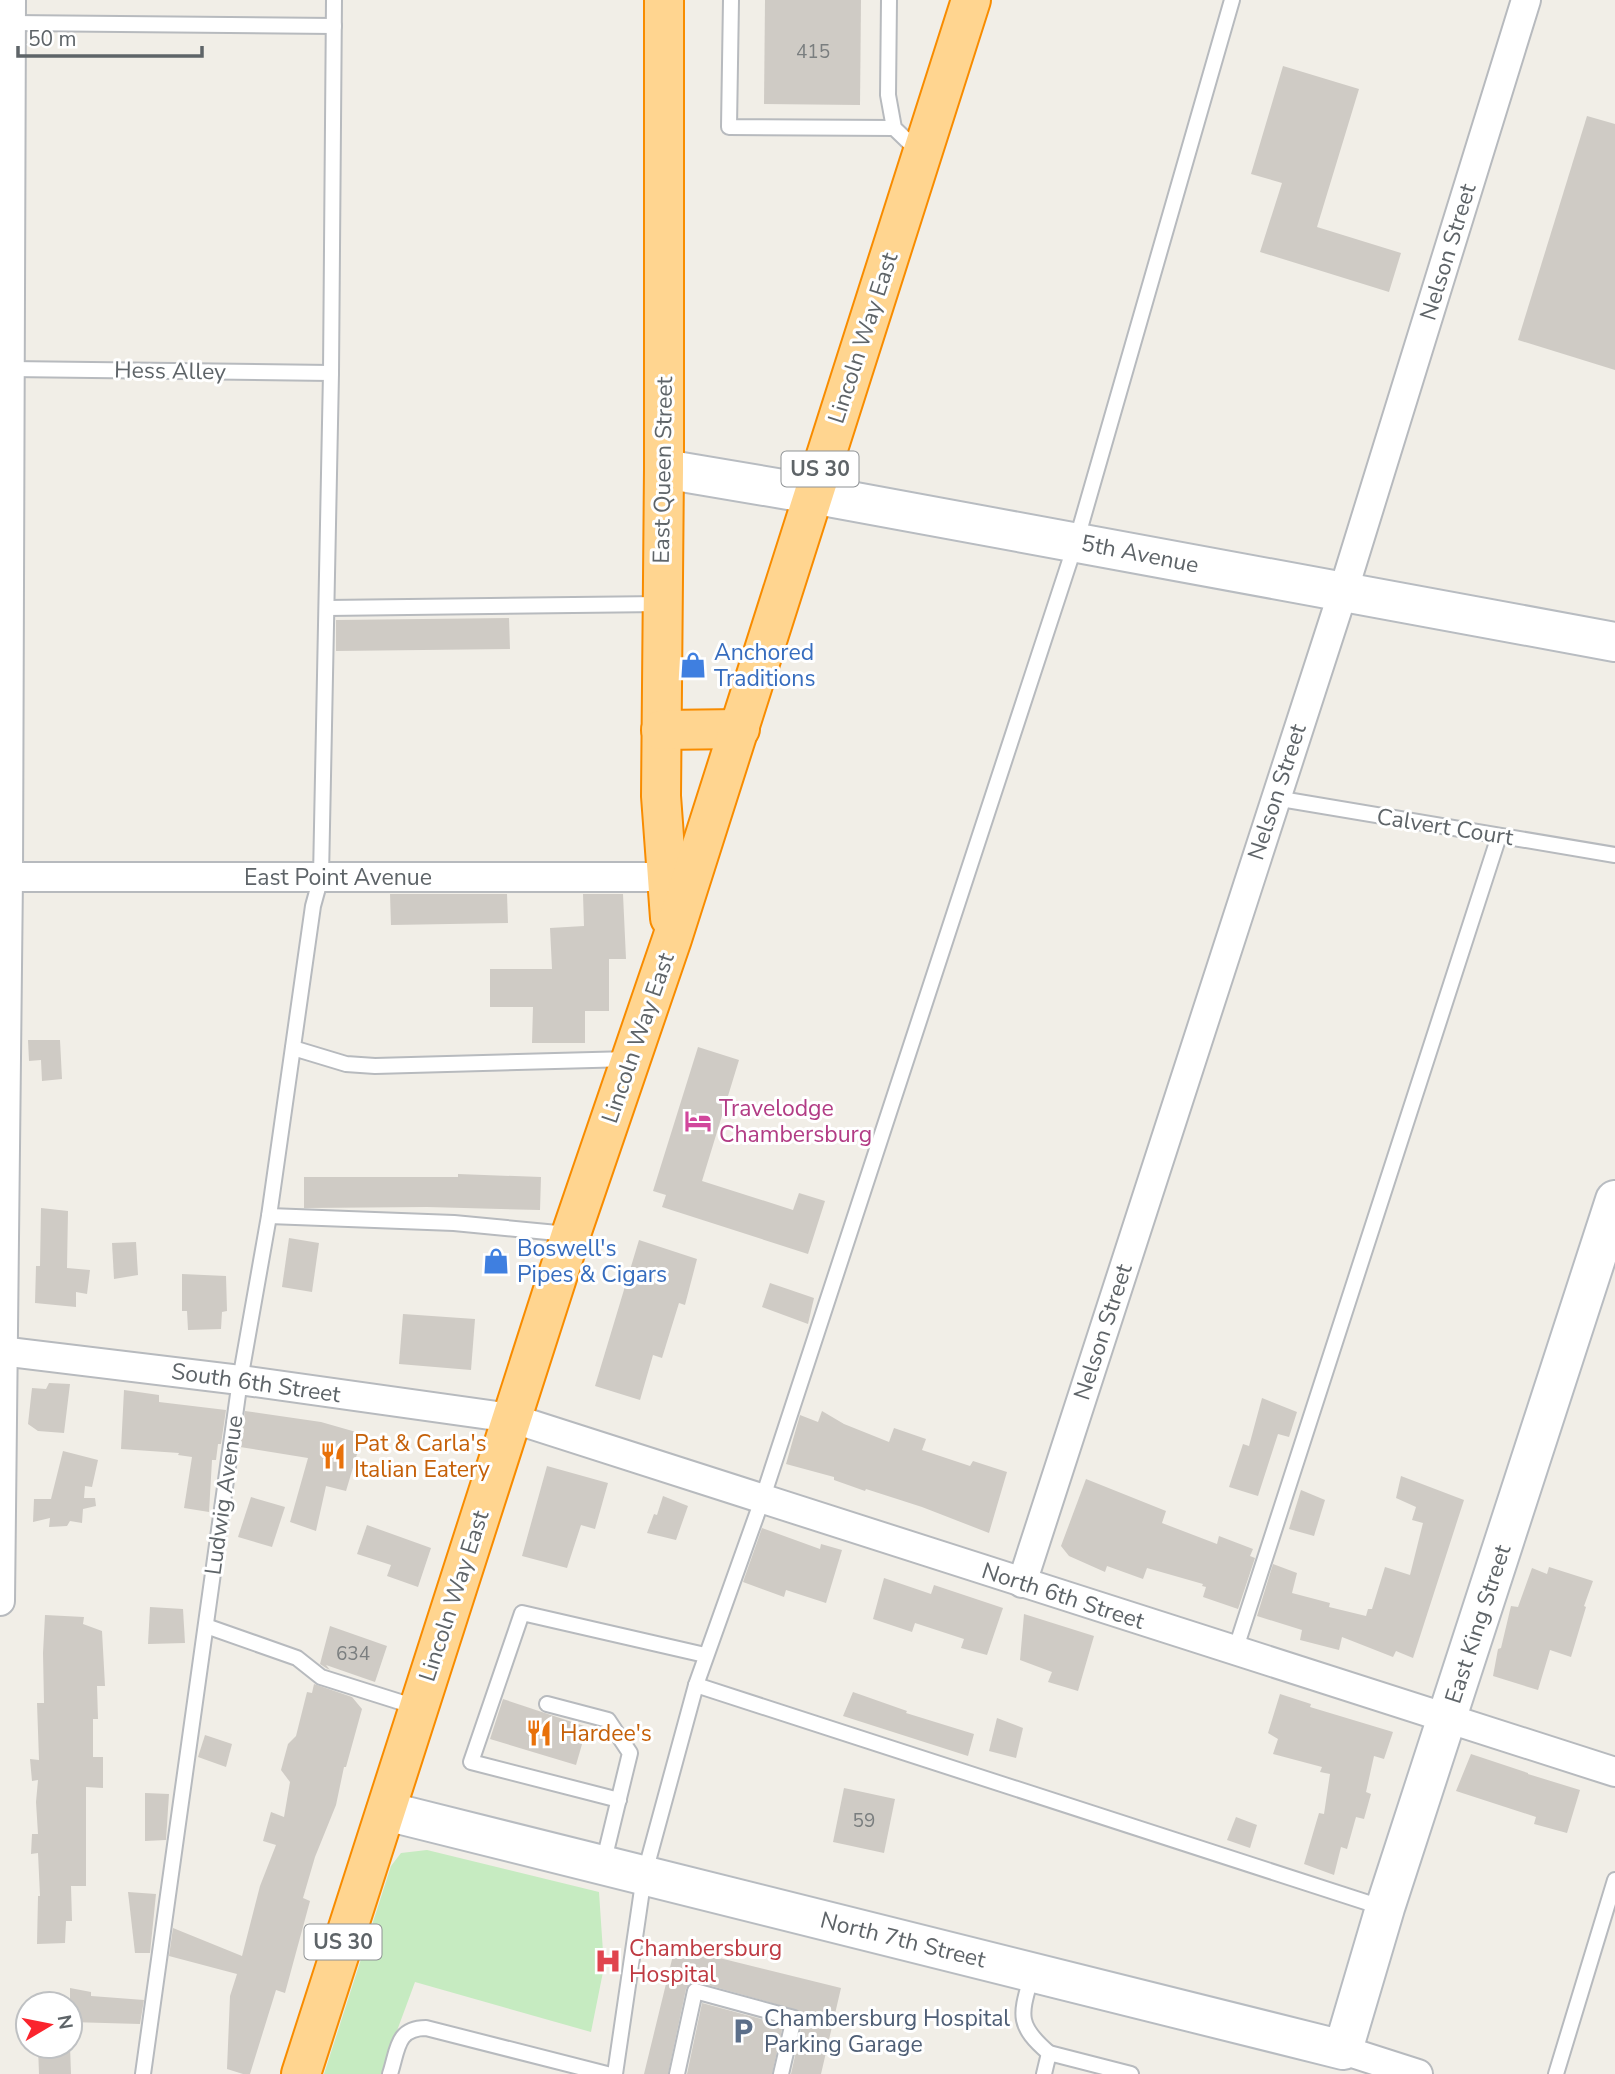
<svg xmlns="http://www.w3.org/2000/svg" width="1615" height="2074" viewBox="0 0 1615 2074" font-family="'Nunito Sans',sans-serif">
<rect width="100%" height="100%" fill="#f1eee7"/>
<polygon fill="#c6ebc1" points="427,1850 599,1892 604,1967 591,2032 415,1982 381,2074 324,2074 391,1866 401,1853"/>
<g fill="#cfcbc5">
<polygon points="765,0 861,0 860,105 764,104"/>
<polygon points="1283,66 1359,89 1317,227 1401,253 1389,292 1260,252 1282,183 1251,174"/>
<polygon points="1587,116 1615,124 1615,370 1518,340"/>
<polygon points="509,618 510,649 336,651 336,620"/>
<polygon points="390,894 507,894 508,923 391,925"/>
<polygon points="583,894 623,894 626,959 609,959 609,1011 585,1011 585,1043 532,1043 533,1007 490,1007 490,969 552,969 550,928 584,926"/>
<polygon points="28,1040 60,1040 62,1079 42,1081 41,1060 29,1061"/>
<polygon points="698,1047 739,1060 702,1181 793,1210 799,1193 825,1201 808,1254 662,1207 666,1195 653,1191"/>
<polygon points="458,1174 541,1177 540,1210 427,1207 304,1208 304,1177 458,1177"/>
<polygon points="41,1208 68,1211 67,1268 90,1270 87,1294 76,1292 76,1307 35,1303 36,1266 40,1266"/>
<polygon points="289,1238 319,1243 312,1292 282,1287"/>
<polygon points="639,1240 697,1259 685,1305 679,1303 662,1358 653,1355 640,1400 595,1386"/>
<polygon points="136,1242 138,1275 114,1279 112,1243"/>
<polygon points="182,1274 226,1276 227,1311 222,1312 221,1329 188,1330 187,1311 182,1311"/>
<polygon points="770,1283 814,1298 808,1324 762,1307"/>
<polygon points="403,1314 475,1319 471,1370 399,1364"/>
<polygon points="49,1383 70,1384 64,1433 38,1431 28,1424 32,1388 46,1389"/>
<polygon points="124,1390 159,1395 159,1402 226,1410 221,1444 218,1444 216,1460 212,1460 209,1512 184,1508 192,1457 178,1455 179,1453 121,1449"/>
<polygon points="1262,1398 1297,1412 1289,1437 1278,1434 1258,1496 1229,1487 1243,1444 1249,1446"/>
<polygon points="245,1411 321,1422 363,1434 346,1491 326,1486 316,1531 290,1522 308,1458 240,1447"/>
<polygon points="822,1411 844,1424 889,1442 894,1428 926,1439 922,1450 970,1466 973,1461 1007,1472 989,1533 922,1507 866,1489 865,1491 834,1480 834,1477 786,1464 800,1415 818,1422"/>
<polygon points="63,1451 98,1460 92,1487 85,1486 84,1498 95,1498 96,1506 83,1509 82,1523 70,1521 67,1526 49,1527 50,1518 33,1522 34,1499 51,1499"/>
<polygon points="547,1466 608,1483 595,1529 581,1525 567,1568 522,1556"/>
<polygon points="1401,1476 1464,1500 1413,1658 1396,1651 1393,1657 1342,1637 1339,1650 1300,1640 1302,1630 1257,1616 1273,1564 1297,1573 1292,1593 1330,1603 1329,1607 1366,1616 1368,1609 1372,1609 1385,1567 1410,1575 1423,1523 1412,1520 1416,1507 1396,1498"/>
<polygon points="1086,1479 1166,1511 1162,1523 1217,1544 1219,1536 1253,1549 1250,1556 1255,1558 1238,1609 1203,1597 1206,1587 1202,1586 1203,1584 1147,1568 1143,1579 1107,1566 1105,1572 1069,1556 1061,1546"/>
<polygon points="1301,1490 1325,1500 1314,1536 1289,1529"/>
<polygon points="663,1496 688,1506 676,1540 647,1533 654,1514 657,1515"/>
<polygon points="251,1497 285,1507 272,1547 238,1537"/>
<polygon points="367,1525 431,1548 418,1587 387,1576 391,1565 357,1554"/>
<polygon points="762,1528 820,1549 821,1544 842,1550 826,1603 786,1590 784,1597 743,1582"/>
<polygon points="1549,1567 1593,1581 1584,1606 1586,1607 1571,1657 1550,1650 1538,1690 1493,1676 1498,1649 1501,1648 1511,1606 1518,1607 1532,1568 1547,1574"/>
<polygon points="884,1578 931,1594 934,1585 1003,1608 987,1655 961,1648 964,1639 915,1623 912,1632 873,1619"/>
<polygon points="150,1607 183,1609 185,1643 148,1644"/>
<polygon points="1024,1614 1094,1636 1078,1691 1048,1682 1052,1672 1020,1660"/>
<polygon points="45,1615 84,1617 83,1624 102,1631 105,1686 97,1686 98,1719 93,1719 93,1757 103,1757 103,1788 86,1787 86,1886 71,1886 72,1921 66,1921 65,1943 37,1944 38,1896 40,1896 38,1853 31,1854 32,1834 38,1834 36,1802 38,1780 32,1781 30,1759 39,1760 37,1703 44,1703 43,1653"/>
<polygon points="330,1626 387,1646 375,1682 326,1665 330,1670 326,1668 320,1664"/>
<polygon points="314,1684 352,1697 362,1709 346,1767 344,1767 336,1805 315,1857 303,1898 310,1901 285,1993 276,1990 250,2074 243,2074 227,2069 230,1996 237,1974 169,1956 173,1928 242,1956 260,1886 276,1845 263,1841 271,1812 284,1817 290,1782 281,1770 288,1744 296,1736 307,1692 312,1693"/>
<polygon points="853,1692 907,1711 906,1713 974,1734 968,1756 843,1716"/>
<polygon points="1280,1694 1311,1704 1310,1707 1393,1732 1384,1759 1374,1756 1366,1792 1371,1794 1364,1819 1356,1817 1347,1849 1341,1847 1334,1875 1304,1864 1319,1813 1324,1814 1330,1774 1320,1772 1322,1767 1273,1754 1278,1739 1268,1733"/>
<polygon points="503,1699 587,1727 576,1765 490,1739"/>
<polygon points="997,1718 1023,1728 1016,1758 989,1751"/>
<polygon points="205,1735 232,1744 226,1767 198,1757"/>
<polygon points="1471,1754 1528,1773 1528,1774 1580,1790 1567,1833 1534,1824 1536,1817 1456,1791"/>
<polygon points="844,1788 895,1799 884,1853 833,1842"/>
<polygon points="145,1793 169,1794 166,1840 145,1841"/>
<polygon points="1236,1817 1257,1825 1250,1848 1227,1840"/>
<polygon points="128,1892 156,1894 150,1953 135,1953"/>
<polygon points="675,1947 841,1988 821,2074 791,2074 803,2020 800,2011 697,1982 689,1984 686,1989 668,2074 644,2074"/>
<polygon points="70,1988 91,1992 91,1996 144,2000 140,2024 70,2022"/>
<polygon points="702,2003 783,2025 772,2074 687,2074"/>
<polygon points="38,2046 70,2046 71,2074 39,2074"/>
</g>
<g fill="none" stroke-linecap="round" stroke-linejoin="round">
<g stroke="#b7babe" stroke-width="18">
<g id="lane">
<polyline points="731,0 729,127 894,128"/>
<polyline points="889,0 888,95 894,128 919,152"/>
<polyline points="12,23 334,26"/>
<polyline points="10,369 331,373"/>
<polyline points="327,608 661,604"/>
<polyline points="1275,798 1615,855"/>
<polyline points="293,1048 346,1064 375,1066 630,1059"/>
<polyline points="269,1216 454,1223 568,1234"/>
<polyline points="206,1626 297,1658 321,1677 416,1707"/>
<polyline points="1235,1651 1499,836"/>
<polyline points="696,1685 1384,1908"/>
<polyline points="547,1704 608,1720 630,1753 603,1864"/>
<polyline points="619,1800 471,1762 522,1613 705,1655"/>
<path d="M1032,1974C1021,2014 1015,2024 1049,2053"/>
<polyline points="143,2074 240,1380 269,1216 313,906 321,877 331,373 334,0"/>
<path d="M390,2074C398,2050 396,2028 426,2028L607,2074"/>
<polyline points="615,2074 644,1876 696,1685 762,1500 1076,542 1232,0"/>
<polyline points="677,2074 695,1991 794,2018 781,2074"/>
<polyline points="1044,2074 1049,2053 1131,2074"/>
<polyline points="1556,2074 1615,1880"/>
</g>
</g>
<g stroke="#b7babe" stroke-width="32">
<g id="street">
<polyline points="8,877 668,877"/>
<polyline points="0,1351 240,1380 511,1418 1615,1772"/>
<polyline points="1022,1583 1343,592 1526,0"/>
<polyline points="0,1601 8,877 11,0"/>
<polyline points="1343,2050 1418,2074"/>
</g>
</g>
<g stroke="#b8bcc1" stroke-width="42">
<g id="secondary">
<polyline points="664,469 812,494 1615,642"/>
<polyline points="386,1811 1343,2050 1385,1908 1615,1200"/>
</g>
</g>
<g stroke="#f88c00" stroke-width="42">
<g id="highway">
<polyline points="664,0 664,469 661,796 670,918"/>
<polyline points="661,730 740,729"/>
<polyline points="301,2074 571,1234 672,939 971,0"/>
</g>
</g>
<use href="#lane" stroke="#fff" stroke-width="14"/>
<use href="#street" stroke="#fff" stroke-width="28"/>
<use href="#secondary" stroke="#fff" stroke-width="38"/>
<use href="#highway" stroke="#ffd590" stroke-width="38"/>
</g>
<defs>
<g id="shop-bare" transform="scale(2.1)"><path d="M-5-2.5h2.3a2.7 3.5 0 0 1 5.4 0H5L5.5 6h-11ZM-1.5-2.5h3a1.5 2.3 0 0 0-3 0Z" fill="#3f7fe0" stroke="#fff" stroke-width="2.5" paint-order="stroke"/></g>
<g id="hotel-bare" transform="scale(2.1)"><path d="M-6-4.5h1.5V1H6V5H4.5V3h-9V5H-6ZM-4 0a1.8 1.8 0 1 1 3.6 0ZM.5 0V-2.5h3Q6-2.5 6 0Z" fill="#d1479c" stroke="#fff" stroke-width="2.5" paint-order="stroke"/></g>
<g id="restaurant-bare" transform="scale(2.1)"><path d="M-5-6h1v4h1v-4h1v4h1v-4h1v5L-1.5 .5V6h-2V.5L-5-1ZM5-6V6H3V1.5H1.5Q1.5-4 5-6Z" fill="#e8710a" stroke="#fff" stroke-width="2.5" paint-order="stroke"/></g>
<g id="hospital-bare" transform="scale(2.1)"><path d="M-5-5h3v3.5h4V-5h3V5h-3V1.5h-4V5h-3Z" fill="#e0444e" stroke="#fff" stroke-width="2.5" paint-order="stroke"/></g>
<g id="parking-bare" transform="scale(2.1)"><path d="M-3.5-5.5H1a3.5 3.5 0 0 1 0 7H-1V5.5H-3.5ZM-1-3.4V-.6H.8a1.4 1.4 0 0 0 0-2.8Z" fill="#5c6f8a" stroke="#fff" stroke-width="2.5" paint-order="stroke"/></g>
</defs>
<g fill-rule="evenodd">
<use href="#shop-bare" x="693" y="665"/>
<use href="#hotel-bare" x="698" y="1121"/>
<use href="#shop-bare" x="496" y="1261"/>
<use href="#restaurant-bare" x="333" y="1456"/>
<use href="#restaurant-bare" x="539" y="1733"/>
<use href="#hospital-bare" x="608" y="1961"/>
<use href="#parking-bare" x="743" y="2031"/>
</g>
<g text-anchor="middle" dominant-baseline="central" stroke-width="6" stroke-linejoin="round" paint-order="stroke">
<g font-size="19" fill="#7a7e7f">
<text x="813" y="52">415</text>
<text x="353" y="1654">634</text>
<text x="864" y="1821">59</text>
</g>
<g fill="#fff" stroke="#8e9295" stroke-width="2">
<rect x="781.5" y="451.5" width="77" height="35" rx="5"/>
<rect x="304.5" y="1924.5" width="77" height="35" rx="5"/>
</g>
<g font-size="21" font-weight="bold" fill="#5e6468">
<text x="820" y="469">US 30</text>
<text x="343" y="1942">US 30</text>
</g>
<g font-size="23" fill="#5e6468" stroke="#fff">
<text transform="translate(1448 252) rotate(-73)">Nelson Street</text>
<text transform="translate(863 338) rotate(-72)">Lincoln Way East</text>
<text transform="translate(170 371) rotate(1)">Hess Alley</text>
<text transform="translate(663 470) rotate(-89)">East Queen Street</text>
<text transform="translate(1140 554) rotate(11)">5th Avenue</text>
<text transform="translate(1277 792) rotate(-72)">Nelson Street</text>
<text transform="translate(1445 827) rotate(9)">Calvert Court</text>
<text x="338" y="877">East Point Avenue</text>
<text transform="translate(638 1038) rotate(-71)">Lincoln Way East</text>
<text transform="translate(1103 1332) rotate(-72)">Nelson Street</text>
<text transform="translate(256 1383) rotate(8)">South 6th Street</text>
<text transform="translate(224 1495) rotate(-82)">Ludwig Avenue</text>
<text transform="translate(454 1596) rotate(-72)">Lincoln Way East</text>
<text transform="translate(1063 1596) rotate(18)">North 6th Street</text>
<text transform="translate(1478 1624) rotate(-72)">East King Street</text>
<text transform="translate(903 1940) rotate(14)">North 7th Street</text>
</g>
<g font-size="23" fill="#366cbe" stroke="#fff" text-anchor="start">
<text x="714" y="652">Anchored<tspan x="714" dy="26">Traditions</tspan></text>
<text x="517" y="1248">Boswell's<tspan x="517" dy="26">Pipes &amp; Cigars</tspan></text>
</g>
<g font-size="23" fill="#b23c85" stroke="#fff" text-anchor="start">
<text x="719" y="1108">Travelodge<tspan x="719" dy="26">Chambersburg</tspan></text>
</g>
<g font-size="23" fill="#c56008" stroke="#fff" text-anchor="start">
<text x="354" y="1443">Pat &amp; Carla's<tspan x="354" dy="26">Italian Eatery</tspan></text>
<text x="560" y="1733">Hardee's</text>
</g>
<g font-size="23" fill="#be3a42" stroke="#fff" text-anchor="start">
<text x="629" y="1948">Chambersburg<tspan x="629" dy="26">Hospital</tspan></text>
</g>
<g font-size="23" fill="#4e5e75" stroke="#fff" text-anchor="start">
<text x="764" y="2018">Chambersburg Hospital<tspan x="764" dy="26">Parking Garage</tspan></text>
</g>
</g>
<g transform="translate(49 2025) rotate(80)"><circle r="33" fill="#ffffff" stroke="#bfc1c3" stroke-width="2"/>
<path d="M0-5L12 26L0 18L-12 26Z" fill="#fa242d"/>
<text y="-10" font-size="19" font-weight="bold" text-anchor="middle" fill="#5e6468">N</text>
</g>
<path d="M18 46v10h184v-10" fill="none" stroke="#5e6468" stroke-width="3.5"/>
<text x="28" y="46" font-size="21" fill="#5e6468" stroke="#ffffff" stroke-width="5" paint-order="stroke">50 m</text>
</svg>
